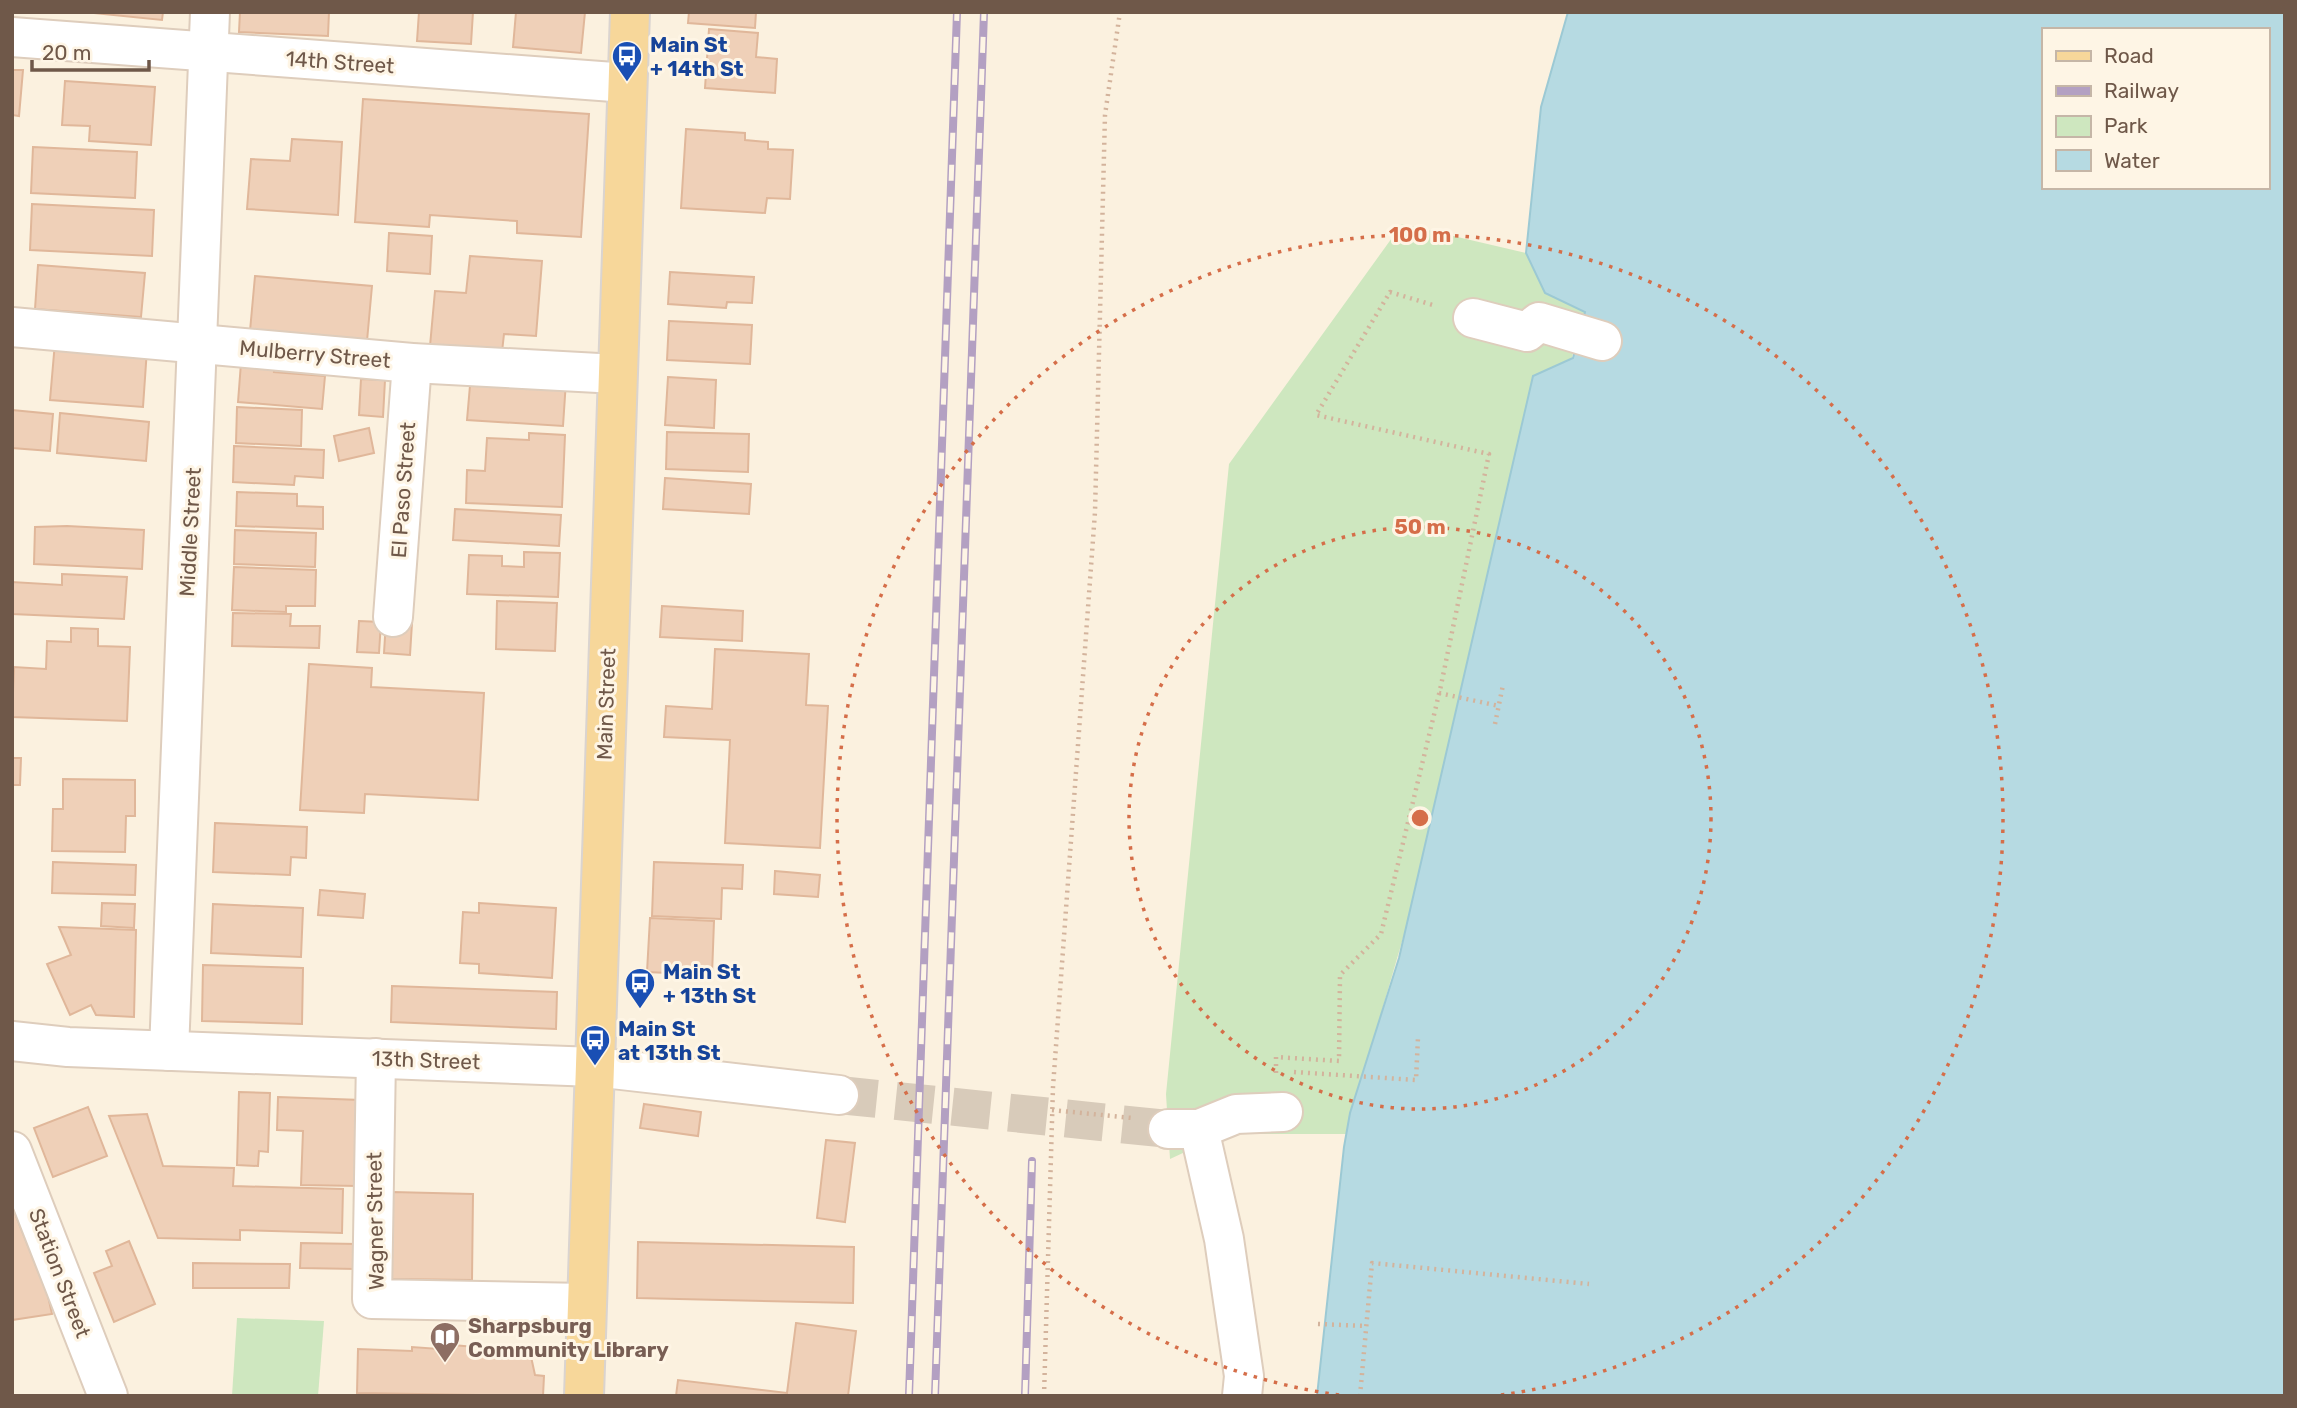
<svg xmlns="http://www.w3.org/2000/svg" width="2297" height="1408" viewBox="0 0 2297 1408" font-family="Rubik,sans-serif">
<rect width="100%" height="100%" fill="#fbf1df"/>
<g fill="#cee7bf">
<polygon points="1402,224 1526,253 1545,293 1585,312 1346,1134 1224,1134 1170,1159 1166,1094 1229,464"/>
<polygon points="237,1318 324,1321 318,1396 232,1396"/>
</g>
<path fill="#b6dae2" stroke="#9cc9d4" stroke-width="2" fill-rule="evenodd" d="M1568,12H2285V1396H1317L1344,1147L1350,1113L1399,958L1533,376L1573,358L1585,312L1545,293L1526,253L1541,107ZM2043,30H2267V187H2043Z"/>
<g fill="#efd0b8" stroke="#e0b79a" stroke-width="2">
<polygon points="84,12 163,12 162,20"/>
<polygon points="240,12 329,12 328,36 239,32"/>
<polygon points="419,12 473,12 471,44 417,41"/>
<polygon points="516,12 585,12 581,53 513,47"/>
<polygon points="689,12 756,12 755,28 688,23"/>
<polygon points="709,29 758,33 756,57 777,59 775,93 705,88"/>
<polygon points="12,70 23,70 19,116 12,115"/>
<polygon points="65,81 155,87 151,145 89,141 90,126 62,125"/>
<polygon points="363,99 589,114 581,237 517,233 517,221 430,215 429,227 355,222"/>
<polygon points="686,129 745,133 745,140 768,142 768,149 793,150 790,199 767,198 765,213 681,208"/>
<polygon points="292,139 342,142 338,215 247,209 251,159 290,161"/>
<polygon points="33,147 137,152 135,198 31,193"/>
<polygon points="32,204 154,210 152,256 30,250"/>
<polygon points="389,233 432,236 430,274 387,271"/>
<polygon points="470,256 542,261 536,336 504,334 502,352 430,346 435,291 466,293"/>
<polygon points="38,265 145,273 141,317 35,309"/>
<polygon points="670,272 754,277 752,303 727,302 726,308 668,304"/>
<polygon points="255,276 372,286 367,341 250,331"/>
<polygon points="669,321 752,325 750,364 667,360"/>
<polygon points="55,342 147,349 143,407 50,400"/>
<polygon points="241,363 275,366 274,372 325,376 322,409 238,402"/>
<polygon points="471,374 566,381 563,426 467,420"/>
<polygon points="668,377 716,380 714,428 665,425"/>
<polygon points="361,379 385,380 383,417 359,415"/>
<polygon points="237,407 302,410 301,446 236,443"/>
<polygon points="12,410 53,414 50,451 12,448"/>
<polygon points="60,413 149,422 146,461 57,453"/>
<polygon points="369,428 374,453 339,461 334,436"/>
<polygon points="667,432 749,434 748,472 666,469"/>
<polygon points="529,433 565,435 562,507 466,503 467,470 485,471 487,438 529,440"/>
<polygon points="234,446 324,450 323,478 295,476 294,485 233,482"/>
<polygon points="665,478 751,484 749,514 663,509"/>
<polygon points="237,492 297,494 297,506 323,507 323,529 236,526"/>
<polygon points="455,509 561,515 559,546 453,540"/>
<polygon points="67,526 144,530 142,569 34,564 35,527"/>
<polygon points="235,530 316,533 315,567 234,564"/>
<polygon points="524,552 560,553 558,597 467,594 469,555 502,556 502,566 524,567"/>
<polygon points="234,567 316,570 315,606 286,606 286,612 232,610"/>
<polygon points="62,574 127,577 124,619 12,614 12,582 62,585"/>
<polygon points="497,601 557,603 555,651 496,649"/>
<polygon points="662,606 743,611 742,641 660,637"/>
<polygon points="233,613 291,614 290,626 320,626 319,648 232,646"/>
<polygon points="359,621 381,622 379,653 357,652"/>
<polygon points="386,621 412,623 410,655 384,653"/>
<polygon points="71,628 98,629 98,646 130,647 127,721 12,717 14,667 46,669 47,641 71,642"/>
<polygon points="715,649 809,654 806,705 828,706 820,848 725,843 730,740 664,737 666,706 712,709"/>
<polygon points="309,664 372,668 371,687 484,693 478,800 365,794 364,813 300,810"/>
<polygon points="12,758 21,758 20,785 12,785"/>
<polygon points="63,779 135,780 135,816 126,816 125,852 52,851 53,809 63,809"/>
<polygon points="215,823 307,827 306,858 291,857 290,875 213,872"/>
<polygon points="53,862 136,865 135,895 52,893"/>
<polygon points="654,862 743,865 742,889 722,888 721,919 652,916"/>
<polygon points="775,871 820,875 818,897 774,894"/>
<polygon points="320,890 365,894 363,918 318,915"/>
<polygon points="102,903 135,904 134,928 101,926"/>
<polygon points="479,903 556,908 552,978 479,973 479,964 460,963 463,912 479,913"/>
<polygon points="213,904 303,908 301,957 211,953"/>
<polygon points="650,918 714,921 712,975 647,972"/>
<polygon points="59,927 136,930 134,1017 96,1015 91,1005 70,1015 47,964 71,955"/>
<polygon points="203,965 303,968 302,1024 202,1021"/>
<polygon points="392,986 557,992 556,1029 391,1022"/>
<polygon points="239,1092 270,1093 268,1152 259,1151 258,1166 237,1165"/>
<polygon points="278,1097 361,1100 358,1186 301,1185 303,1131 277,1130"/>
<polygon points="644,1104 701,1112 698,1136 640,1128"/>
<polygon points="88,1107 107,1156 53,1177 34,1128"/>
<polygon points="147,1114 163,1166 234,1168 233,1186 343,1189 342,1233 240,1230 240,1240 158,1238 109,1116"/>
<polygon points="826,1140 855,1143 845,1222 817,1218"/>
<polygon points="392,1192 473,1194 472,1280 391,1279"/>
<polygon points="12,1206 48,1296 52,1314 12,1320"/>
<polygon points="129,1241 155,1304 114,1322 94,1273 112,1266 106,1251"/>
<polygon points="638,1242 854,1247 853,1303 637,1298"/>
<polygon points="301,1243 357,1244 357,1269 300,1268"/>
<polygon points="193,1263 290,1264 289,1288 193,1288"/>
<polygon points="796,1323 856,1331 848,1396 676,1396 678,1380 787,1393"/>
<polygon points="453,1345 530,1352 535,1375 544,1376 543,1396 357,1393 358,1349 412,1351 412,1347 453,1350"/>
</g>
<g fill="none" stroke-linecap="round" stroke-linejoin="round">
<polyline stroke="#d8cbba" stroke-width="38" stroke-dasharray="38 19" stroke-linecap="butt" points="839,1095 1168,1129"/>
<g stroke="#decdbc" stroke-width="42">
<g id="minor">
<polyline points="12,37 627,83"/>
<polyline points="1473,318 1527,332 1539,322 1602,341"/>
<polyline points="12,327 412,363 617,374"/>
<polyline points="393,617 412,363"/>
<polyline points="12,1041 68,1047 595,1067 839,1095"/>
<polyline points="169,1051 210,12"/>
<polyline points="376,1058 372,1299 586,1303"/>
<polyline points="1168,1129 1199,1129 1236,1114 1283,1112"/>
<polyline points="1199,1129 1224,1239 1244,1376 1242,1396"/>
<polyline points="12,1151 108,1396"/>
</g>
</g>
<g stroke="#dad4d0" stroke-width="42">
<polyline id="major" points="584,1396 630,12"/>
</g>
<g stroke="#d3b39c" stroke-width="4.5" stroke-dasharray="2 5" stroke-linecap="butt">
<polyline points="1439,693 1499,706"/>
<polyline points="1495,724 1503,685"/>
<polyline points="1294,1072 1416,1080 1418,1037"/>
<polyline points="1276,1073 1276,1057 1339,1061 1340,975 1381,934 1440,690 1489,454 1316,415 1390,292 1436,306"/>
<polyline points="1052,1110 1132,1118"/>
<polyline points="1318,1324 1367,1326"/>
<polyline points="1044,1396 1053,1087 1095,512 1105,115 1120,12"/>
<polyline points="1360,1396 1372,1263 1589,1284"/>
</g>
<use href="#minor" stroke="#fff" stroke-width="38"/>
<use href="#major" stroke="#f7d79a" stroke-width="38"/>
<g stroke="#b3a0c2" stroke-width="8">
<g id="rail">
<polyline points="909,1396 957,12"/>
<polyline points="935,1396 984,12"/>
<polyline points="1025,1396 1032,1161"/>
</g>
</g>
<use href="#rail" stroke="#fef5e5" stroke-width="5" stroke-dasharray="16" stroke-linecap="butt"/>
</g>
<g fill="none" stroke="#d56e49" stroke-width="3.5" stroke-dasharray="3.5 7">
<circle cx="1420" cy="818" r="291"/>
<path d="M1339 1395A583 583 0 1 1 1501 1395"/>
</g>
<defs>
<g id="bus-pin" transform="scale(1.575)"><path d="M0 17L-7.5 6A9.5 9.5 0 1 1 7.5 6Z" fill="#1a4fb4" stroke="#fef5e5"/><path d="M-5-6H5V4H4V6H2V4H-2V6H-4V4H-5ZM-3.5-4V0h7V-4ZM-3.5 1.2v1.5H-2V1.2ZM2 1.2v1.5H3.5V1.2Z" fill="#fff"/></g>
<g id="library-pin" transform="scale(1.575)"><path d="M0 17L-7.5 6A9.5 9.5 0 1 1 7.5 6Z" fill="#8d6e63" stroke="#fef5e5"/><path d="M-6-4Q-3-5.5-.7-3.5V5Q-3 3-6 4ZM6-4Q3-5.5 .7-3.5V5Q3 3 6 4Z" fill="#fff"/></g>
</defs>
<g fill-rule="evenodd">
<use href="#bus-pin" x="627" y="56"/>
<use href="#bus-pin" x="640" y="983"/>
<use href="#bus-pin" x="595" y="1040"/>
<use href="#library-pin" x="445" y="1337"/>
</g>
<g text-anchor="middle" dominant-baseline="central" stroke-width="6" stroke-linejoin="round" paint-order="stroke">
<g font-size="21" font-weight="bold" fill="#164399" stroke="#fef5e5" text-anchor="start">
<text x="650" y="44">Main St<tspan x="650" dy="24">+ 14th St</tspan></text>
<text x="663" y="971">Main St<tspan x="663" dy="24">+ 13th St</tspan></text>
<text x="618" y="1028">Main St<tspan x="618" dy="24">at 13th St</tspan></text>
</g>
<g font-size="21" fill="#6f5849" stroke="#fef5e5">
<text transform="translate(340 62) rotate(4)">14th Street</text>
<text transform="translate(315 354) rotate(5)">Mulberry Street</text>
<text transform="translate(403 490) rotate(-86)">El Paso Street</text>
<text transform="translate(190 532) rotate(-87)">Middle Street</text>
<text transform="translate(606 704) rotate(-88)">Main Street</text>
<text transform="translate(426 1060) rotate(2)">13th Street</text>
<text transform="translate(375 1221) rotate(-91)">Wagner Street</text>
<text transform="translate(60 1273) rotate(69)">Station Street</text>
</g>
<g font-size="21" font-weight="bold" fill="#785e54" stroke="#fef5e5" text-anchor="start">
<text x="468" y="1325">Sharpsburg<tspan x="468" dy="24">Community Library</tspan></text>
</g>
</g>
<circle cx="1420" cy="818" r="10" fill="#d56e49" stroke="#fef5e5" stroke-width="3.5"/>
<g font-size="21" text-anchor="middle" font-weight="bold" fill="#d56e49" stroke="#fef5e5" stroke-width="6" stroke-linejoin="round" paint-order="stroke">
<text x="1420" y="242">100 m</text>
<text x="1420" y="534">50 m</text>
</g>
<rect width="2297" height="1408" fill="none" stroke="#6f5849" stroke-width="28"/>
<rect x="2042" y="28" width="228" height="161" fill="#fef5e5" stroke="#c5b6a7" stroke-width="2"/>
<rect x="2056" y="51" width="35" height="10" fill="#f7d79a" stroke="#c5b6a7" stroke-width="2"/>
<text x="2104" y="63" font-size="21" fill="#6f5849">Road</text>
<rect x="2056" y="86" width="35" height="10" fill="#b3a0c2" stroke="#c5b6a7" stroke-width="2"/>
<text x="2104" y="98" font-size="21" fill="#6f5849">Railway</text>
<rect x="2056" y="116" width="35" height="21" fill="#cee7bf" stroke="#c5b6a7" stroke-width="2"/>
<text x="2104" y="133" font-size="21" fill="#6f5849">Park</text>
<rect x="2056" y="150" width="35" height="21" fill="#b6dae2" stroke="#c5b6a7" stroke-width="2"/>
<text x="2104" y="168" font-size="21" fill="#6f5849">Water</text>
<path d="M32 60v10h117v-10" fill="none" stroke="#6f5849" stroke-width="3.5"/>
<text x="42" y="60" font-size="21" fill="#6f5849" stroke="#fef5e5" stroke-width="5" paint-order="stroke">20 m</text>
</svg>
